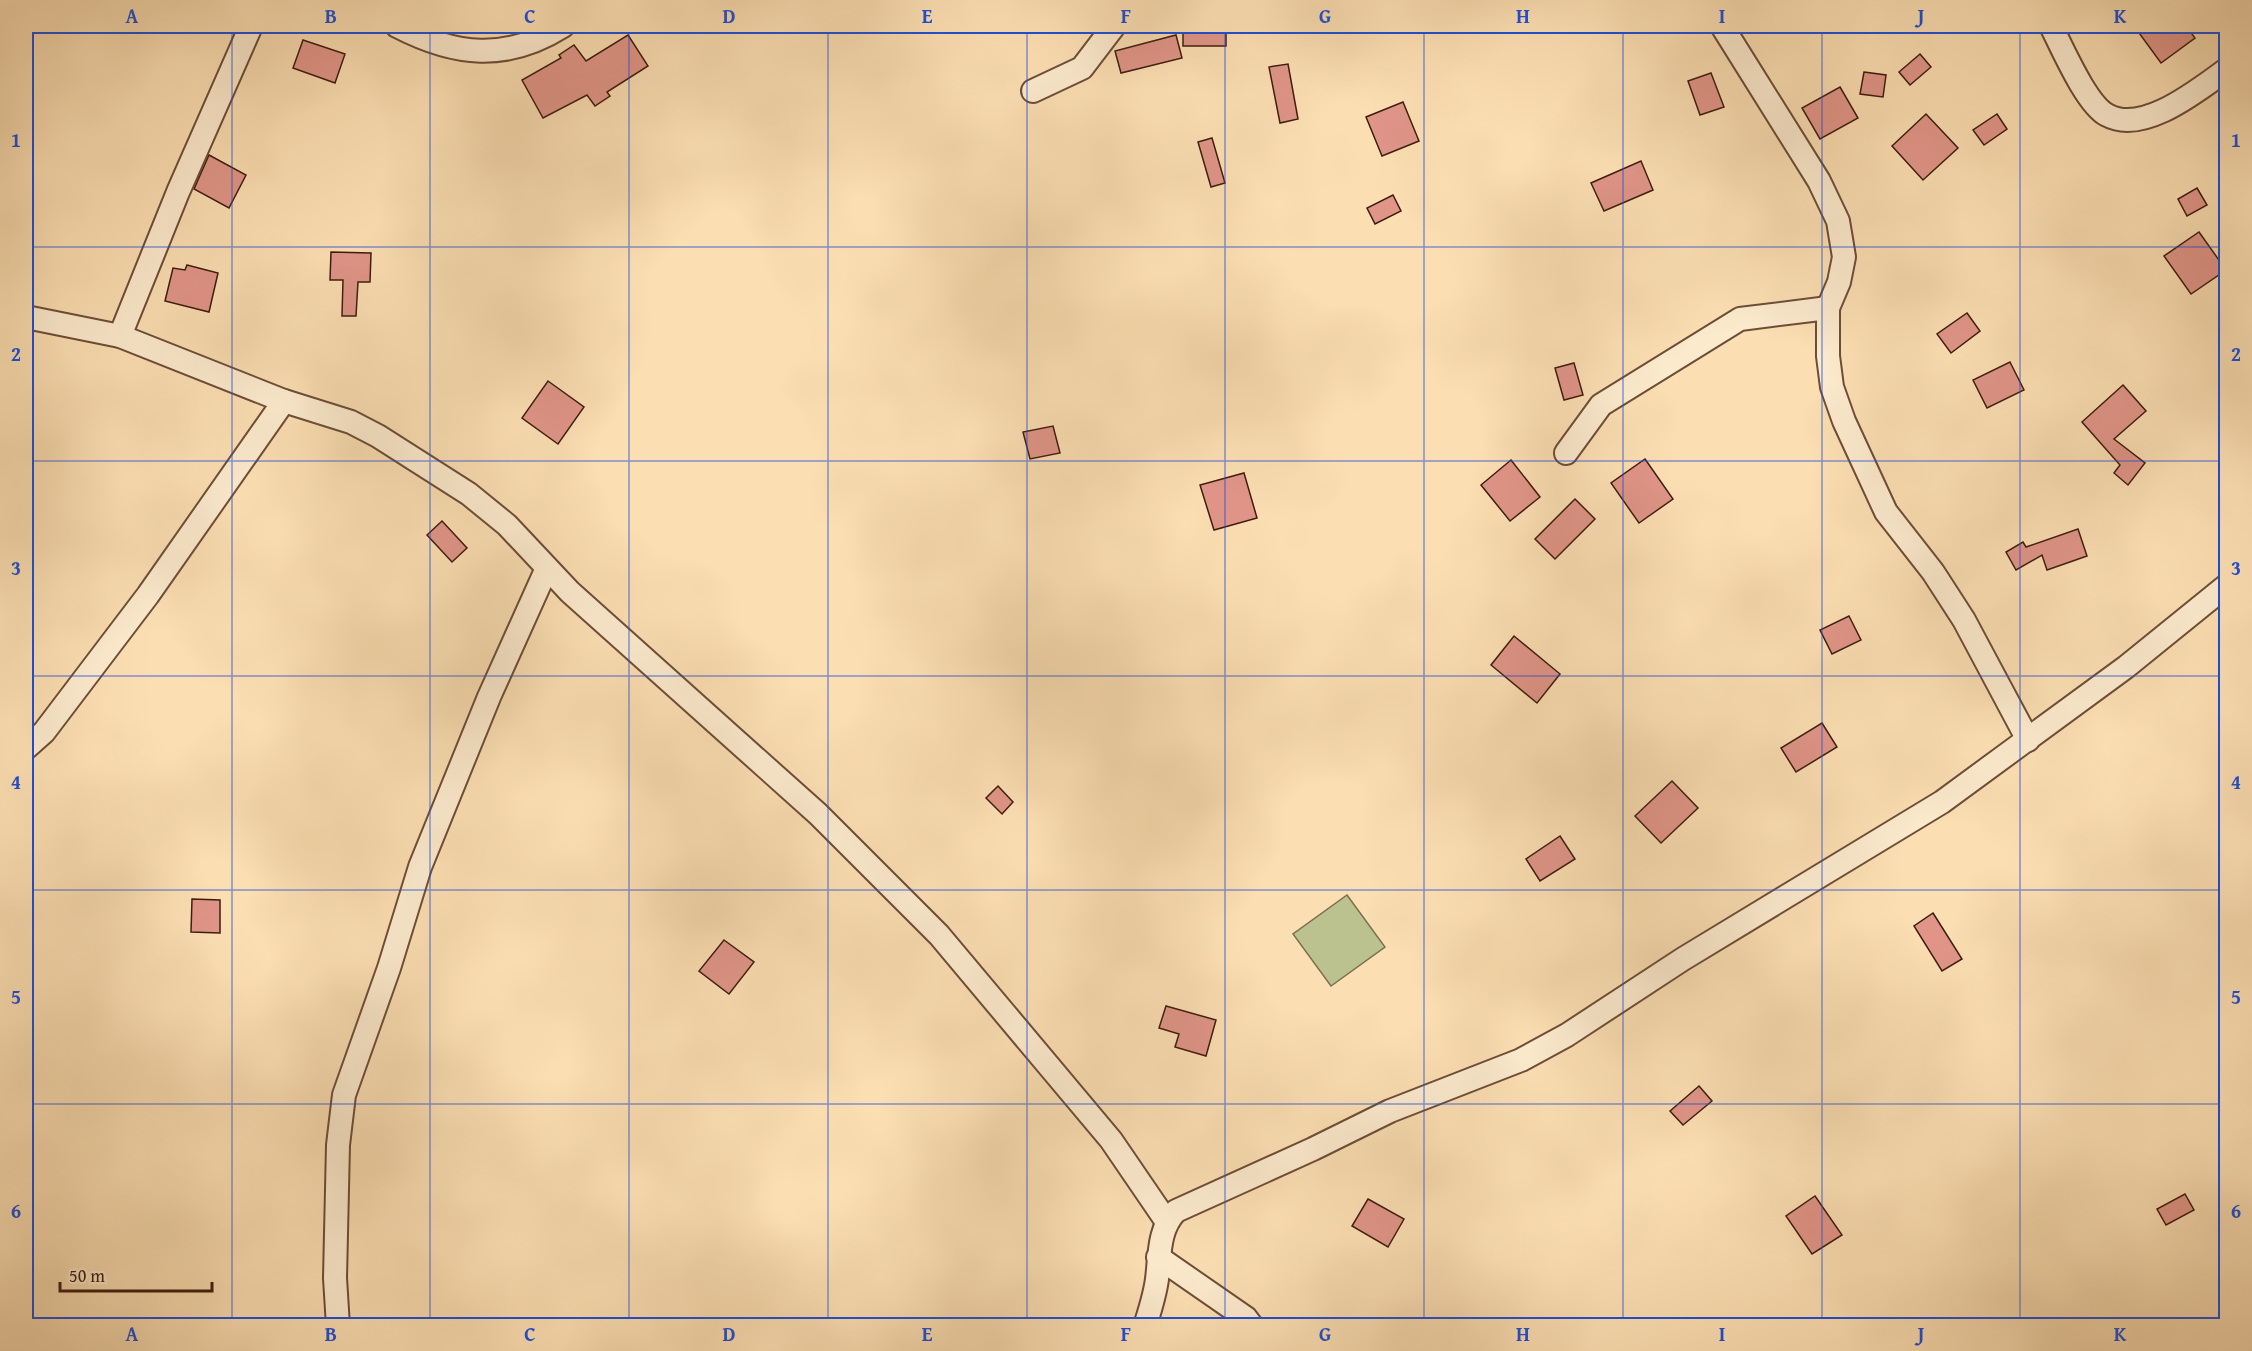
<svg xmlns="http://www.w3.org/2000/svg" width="2252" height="1351" viewBox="0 0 2252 1351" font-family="'Gentium Book Plus',serif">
<rect width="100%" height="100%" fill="#fbdeb2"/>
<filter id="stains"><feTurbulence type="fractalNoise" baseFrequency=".00333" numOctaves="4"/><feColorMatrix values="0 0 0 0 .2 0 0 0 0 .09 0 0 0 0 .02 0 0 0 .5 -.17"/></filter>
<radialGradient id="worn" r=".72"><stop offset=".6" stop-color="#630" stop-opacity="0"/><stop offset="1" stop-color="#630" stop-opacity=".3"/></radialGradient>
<polygon fill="#bbc28f" stroke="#7c704e" stroke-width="1.5" points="1347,895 1385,947 1331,986 1293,934"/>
<g fill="#e09588" stroke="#3e1d0e" stroke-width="1.5">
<rect x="1183" y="26" width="43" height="20"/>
<polygon points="2134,26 2186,26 2195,38 2161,63"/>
<polygon points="628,35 648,66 607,92 610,96 595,106 587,95 543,118 522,80 561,58 559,55 574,45 586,61"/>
<polygon points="1176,35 1182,58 1121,73 1115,51"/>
<polygon points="303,40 345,54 335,83 293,68"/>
<polygon points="1920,54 1931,67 1910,85 1899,72"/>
<polygon points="1288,64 1298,119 1280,123 1269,67"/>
<polygon points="1864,72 1886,75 1883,97 1860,94"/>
<polygon points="1711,73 1724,107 1700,115 1688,81"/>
<polygon points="1840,87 1858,118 1820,139 1802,108"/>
<polygon points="1403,102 1419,141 1382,156 1366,117"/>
<polygon points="1926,114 1958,148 1923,180 1892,146"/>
<polygon points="1997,114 2007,129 1984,145 1973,130"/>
<polygon points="1212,138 1225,183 1211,187 1198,142"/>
<polygon points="209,155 246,175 229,208 194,189"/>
<polygon points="1641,161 1653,190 1604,211 1591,183"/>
<polygon points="2197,188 2207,205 2187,216 2178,199"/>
<polygon points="1393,195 1401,211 1375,224 1367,208"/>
<polygon points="2199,232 2226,270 2191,294 2164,256"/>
<polygon points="331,252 371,253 370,282 358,282 356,316 342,316 343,280 330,280"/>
<polygon points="187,265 218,273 209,312 165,301 173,268 185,270"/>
<polygon points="1967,313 1980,331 1951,353 1937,334"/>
<polygon points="2010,362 2024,390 1987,408 1973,380"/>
<polygon points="1574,363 1583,395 1564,400 1555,368"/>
<polygon points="548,381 584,407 558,444 522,418"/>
<polygon points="2123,385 2146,411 2114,439 2145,463 2128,485 2114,473 2120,465 2082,422"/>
<polygon points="1053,426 1060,453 1030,459 1023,432"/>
<polygon points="1645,459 1673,499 1639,523 1611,483"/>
<polygon points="1511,460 1540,497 1510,521 1481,485"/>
<polygon points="1244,473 1257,518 1214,530 1200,485"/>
<polygon points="1575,499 1595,519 1555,559 1535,539"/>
<polygon points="442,521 467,548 452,562 427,535"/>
<polygon points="2078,529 2087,556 2047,570 2042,555 2016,570 2006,552 2023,542 2026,547"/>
<polygon points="1849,616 1861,640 1832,654 1820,630"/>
<polygon points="1514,636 1560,674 1537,703 1491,665"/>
<polygon points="1822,723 1837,747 1796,772 1781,748"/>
<polygon points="1672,781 1698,808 1661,843 1635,816"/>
<polygon points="998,786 1013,802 1002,814 986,798"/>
<polygon points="1560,836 1575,859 1540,881 1526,859"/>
<polygon points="192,899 220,900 220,933 191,932"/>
<polygon points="1933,913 1962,959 1942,971 1914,926"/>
<polygon points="724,940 754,962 729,994 699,971"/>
<polygon points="1166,1006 1216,1020 1206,1056 1175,1047 1179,1034 1159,1028"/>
<polygon points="1699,1086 1712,1101 1683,1125 1670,1111"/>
<polygon points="2185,1194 2194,1210 2166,1225 2157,1209"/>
<polygon points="1815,1196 1842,1235 1812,1254 1786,1216"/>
<polygon points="1368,1199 1404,1219 1388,1247 1352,1226"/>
</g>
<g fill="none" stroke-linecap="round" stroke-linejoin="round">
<g stroke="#6d4d37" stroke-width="26">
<g id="street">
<path d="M397,26C455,56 506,62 563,26"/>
<polyline points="1722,26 1819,181 1838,221 1844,257 1839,282 1828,308 1828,356 1832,387 1844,421 1886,512 1933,572 1964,620 2028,740"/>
<path d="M2051,26C2062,47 2086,104 2107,115C2143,135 2198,90 2226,70"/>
<polyline points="1033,91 1082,68 1114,26"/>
<polyline points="26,317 120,336 284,401 351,422 378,436 469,494 507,525 570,592 818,814 939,935 1111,1140 1167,1222"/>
<polyline points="120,336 178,192 251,26"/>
<polyline points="1566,453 1601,405 1740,319 1828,308"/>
<polyline points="26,748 44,732 148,595 284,401"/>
<polyline points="1158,1257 1246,1318 1252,1326"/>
<polyline points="338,1326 335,1278 338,1145 344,1095 389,968 420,867 489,697 547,568"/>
<path d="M1145,1326C1150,1310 1155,1295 1157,1279C1160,1256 1158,1229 1176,1211L1313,1149L1390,1111L1521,1060L1567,1035L1683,959L1942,802L2126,667L2226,586"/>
</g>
</g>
<use href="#street" stroke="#fceacd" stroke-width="22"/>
</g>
<path fill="none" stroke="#1d4ed8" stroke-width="1.5" stroke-opacity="0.55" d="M232,26V1326M430,26V1326M629,26V1326M828,26V1326M1027,26V1326M1225,26V1326M1424,26V1326M1623,26V1326M1822,26V1326M2020,26V1326M26,247H2226M26,461H2226M26,676H2226M26,890H2226M26,1104H2226"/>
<rect width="2252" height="1351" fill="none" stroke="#fbdeb2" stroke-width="66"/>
<path d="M60 1282v9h152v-9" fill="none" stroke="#3e1d0e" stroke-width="3"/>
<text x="69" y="1282" font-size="18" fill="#3e1d0e" stroke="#fceacd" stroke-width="4.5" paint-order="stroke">50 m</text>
<rect x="33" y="33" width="2186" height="1285" fill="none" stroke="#1d4ed8" stroke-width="2"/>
<g font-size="20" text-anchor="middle" font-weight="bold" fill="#1d4ed8">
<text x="132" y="23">A</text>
<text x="331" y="23">B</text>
<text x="530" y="23">C</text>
<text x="729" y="23">D</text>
<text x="927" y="23">E</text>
<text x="1126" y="23">F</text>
<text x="1325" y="23">G</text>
<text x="1523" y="23">H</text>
<text x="1722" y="23">I</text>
<text x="1921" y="23">J</text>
<text x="2120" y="23">K</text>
<text x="16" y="147">1</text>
<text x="2236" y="147">1</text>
<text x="16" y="361">2</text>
<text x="2236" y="361">2</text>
<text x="16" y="575">3</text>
<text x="2236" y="575">3</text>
<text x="16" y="789">4</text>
<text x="2236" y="789">4</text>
<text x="16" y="1004">5</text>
<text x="2236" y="1004">5</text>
<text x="16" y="1218">6</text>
<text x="2236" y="1218">6</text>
<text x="132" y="1341">A</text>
<text x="331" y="1341">B</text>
<text x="530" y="1341">C</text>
<text x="729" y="1341">D</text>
<text x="927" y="1341">E</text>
<text x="1126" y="1341">F</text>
<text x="1325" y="1341">G</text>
<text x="1523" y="1341">H</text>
<text x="1722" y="1341">I</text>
<text x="1921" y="1341">J</text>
<text x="2120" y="1341">K</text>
</g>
<rect width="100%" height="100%" filter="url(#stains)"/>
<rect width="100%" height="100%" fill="url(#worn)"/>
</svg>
